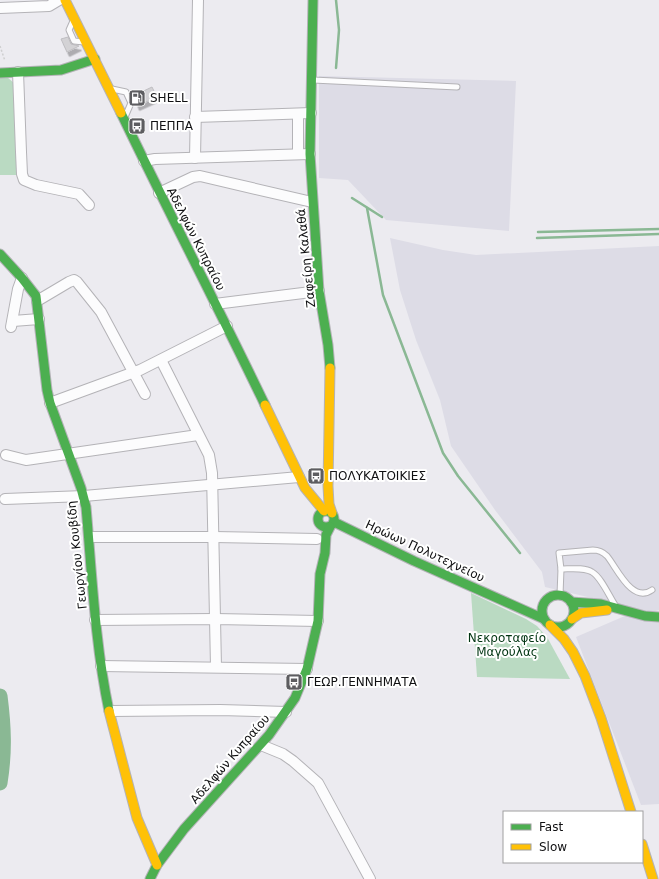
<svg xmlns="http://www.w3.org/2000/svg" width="659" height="879" viewBox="0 0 659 879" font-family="'DejaVu Sans',sans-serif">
<defs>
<filter id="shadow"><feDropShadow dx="2.5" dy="4.5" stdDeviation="0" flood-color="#0004"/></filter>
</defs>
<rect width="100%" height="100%" fill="#ecebf0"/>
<g fill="#dddce6">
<polygon points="319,76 516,81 509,231 386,220 348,180 319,178"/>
<polygon points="390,238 443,250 476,255 659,246 659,610 652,612 545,587 542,572 495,510 451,446 440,400 416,340 400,290"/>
<polygon points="627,615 659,621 659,804 641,805 576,637"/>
</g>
<g fill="#badac2">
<polygon points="0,77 7,77 15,84 17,175 0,175"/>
<polygon points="471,593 526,619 537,626 547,637 570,679 477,677"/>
</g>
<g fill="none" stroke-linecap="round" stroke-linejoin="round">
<g stroke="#8ab894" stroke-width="2.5">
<polyline points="336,0 339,30 336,68"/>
<polyline points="352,198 382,217"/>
<polyline points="367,208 383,295 443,453 458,476 520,553"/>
<polyline points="538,232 659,229"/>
<polyline points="537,238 659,234"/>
</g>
<path stroke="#8ab894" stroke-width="15" d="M0,696C4,727 5,752 0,783"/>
</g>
<g fill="#d3d2d5" stroke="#bfbec2" filter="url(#shadow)">
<polygon points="68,37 71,44 79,46 67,52 61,39"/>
<polygon points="152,87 157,97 137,106 133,96"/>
</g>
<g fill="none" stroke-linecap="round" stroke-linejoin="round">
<g stroke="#b4b3b7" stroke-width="7">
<g id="lane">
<polyline points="73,21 69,30 74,41 84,42"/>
<polyline points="313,80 457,87"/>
<polyline points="112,89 126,92 131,103 125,117"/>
<path d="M561,569C570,569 584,567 592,572C601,577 609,596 615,605"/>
<path d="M560,595L561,569L559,553L593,550C599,550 603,552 607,556C617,568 632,604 652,590"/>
</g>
</g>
<g stroke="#b4b3b7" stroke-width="12">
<g id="street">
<polyline points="0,8 49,6 59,0"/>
<polyline points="18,72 21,152 22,174 24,180 36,185 79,194 89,205"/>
<polyline points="298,114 298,154"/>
<polyline points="195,117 311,113"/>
<polyline points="195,158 198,0"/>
<polyline points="144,161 155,159 310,154"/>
<polyline points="159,193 193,177 200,176 312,202"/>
<polyline points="37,301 69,282 74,280 77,282 101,312 145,394"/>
<polyline points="215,304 319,291"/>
<polyline points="13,321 39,319"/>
<polyline points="11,327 18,289 22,278"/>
<polyline points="161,360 209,455 212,473 216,667"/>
<polyline points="50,403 140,370 227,326"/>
<polyline points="6,455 26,460 198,435"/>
<polyline points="5,499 84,496 299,477"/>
<polyline points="89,537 214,537 317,539"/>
<polyline points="95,620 215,619 318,621"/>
<polyline points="101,666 307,669"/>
<polyline points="110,711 220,710 286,712"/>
<polyline points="261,745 283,754 293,761 318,783 370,879"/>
</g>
</g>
<g stroke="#b4b3b7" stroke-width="11">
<g id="fast">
<polyline points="313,0 310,154 319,291 328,345 330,368"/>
<polyline points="0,73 61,70 95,59"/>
<path d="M121,113C168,211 218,307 265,405"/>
<path d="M0,254L22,278L36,296L47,390L50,403L81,488L86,507C92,575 95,644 109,711"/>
<circle cx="326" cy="519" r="8"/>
<polyline points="334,522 414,561 544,619"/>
<circle cx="558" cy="611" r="16"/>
<polyline points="571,602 601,604 645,616 659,617"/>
<polyline points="150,879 157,865 184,829 269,735 295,698 307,669 318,621 320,574 325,553 326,535 330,527"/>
</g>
</g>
<g stroke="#b4b3b7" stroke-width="11">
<g id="slow">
<polyline points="65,0 121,113"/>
<polyline points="330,368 328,486 329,504 332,513"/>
<polyline points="265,405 305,488 324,511"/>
<polyline points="572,619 581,613 607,610"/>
<polyline points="550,625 564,639 573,652 585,676 601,718 631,812"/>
<polyline points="109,711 137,818 157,865"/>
<polyline points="642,844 653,879"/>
</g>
</g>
<polyline stroke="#cfcfd0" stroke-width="1.5" stroke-dasharray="2 2" stroke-linecap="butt" points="0,46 5,61"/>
<use href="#lane" stroke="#fcfcfd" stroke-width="5"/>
<use href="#street" stroke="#fcfcfd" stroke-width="10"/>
<use href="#fast" stroke="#4caf50" stroke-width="9"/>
<use href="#slow" stroke="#ffc107" stroke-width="9"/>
</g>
<defs>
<g id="fuel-square" transform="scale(0.9)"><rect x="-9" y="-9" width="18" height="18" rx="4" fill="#5d5d60" stroke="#fff"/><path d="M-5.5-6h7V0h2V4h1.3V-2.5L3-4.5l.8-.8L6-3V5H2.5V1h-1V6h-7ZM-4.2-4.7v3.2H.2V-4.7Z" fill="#fff"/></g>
<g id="bus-square" transform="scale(0.9)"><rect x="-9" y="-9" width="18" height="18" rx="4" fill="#5d5d60" stroke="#fff"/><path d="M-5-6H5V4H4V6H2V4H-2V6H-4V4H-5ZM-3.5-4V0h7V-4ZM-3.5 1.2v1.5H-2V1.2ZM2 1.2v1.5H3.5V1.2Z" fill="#fff"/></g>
</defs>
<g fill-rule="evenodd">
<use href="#fuel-square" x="137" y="98"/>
<use href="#bus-square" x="137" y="126"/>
<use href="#bus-square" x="316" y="476"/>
<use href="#bus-square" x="294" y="682"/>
</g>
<g text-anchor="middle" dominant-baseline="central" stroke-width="4" stroke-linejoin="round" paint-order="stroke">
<g font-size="12" fill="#101012" stroke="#fff" text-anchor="start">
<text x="150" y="98">SHELL</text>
<text x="150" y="126">ΠΕΠΠΑ</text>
<text x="329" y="476">ΠΟΛΥΚΑΤΟΙΚΙΕΣ</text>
<text x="307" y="682">ΓΕΩΡ.ΓΕΝΝΗΜΑΤΑ</text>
</g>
<g font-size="12" fill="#101012" stroke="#fff">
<text transform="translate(196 239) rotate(63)">Αδελφών Κυπραίου</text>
<text transform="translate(306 258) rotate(-96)">Ζαφείρη Καλαθά</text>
<text transform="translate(425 551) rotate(25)">Ηρώων Πολυτεχνείου</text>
<text transform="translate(77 555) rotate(-96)">Γεωργίου Κουβίδη</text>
<text transform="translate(230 759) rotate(-49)">Αδελφών Κυπραίου</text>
</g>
<g font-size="12" fill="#023613" stroke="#fff">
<text x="507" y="638">Νεκροταφείο<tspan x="507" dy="14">Μαγούλας</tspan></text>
</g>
</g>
<rect x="503" y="811" width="140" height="52" fill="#ffffff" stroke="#9f9fa0"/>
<rect x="511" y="824" width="20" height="6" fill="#4caf50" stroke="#9f9fa0"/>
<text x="539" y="831" font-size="12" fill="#101012">Fast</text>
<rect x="511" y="844" width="20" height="6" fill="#ffc107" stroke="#9f9fa0"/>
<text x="539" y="851" font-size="12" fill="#101012">Slow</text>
</svg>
